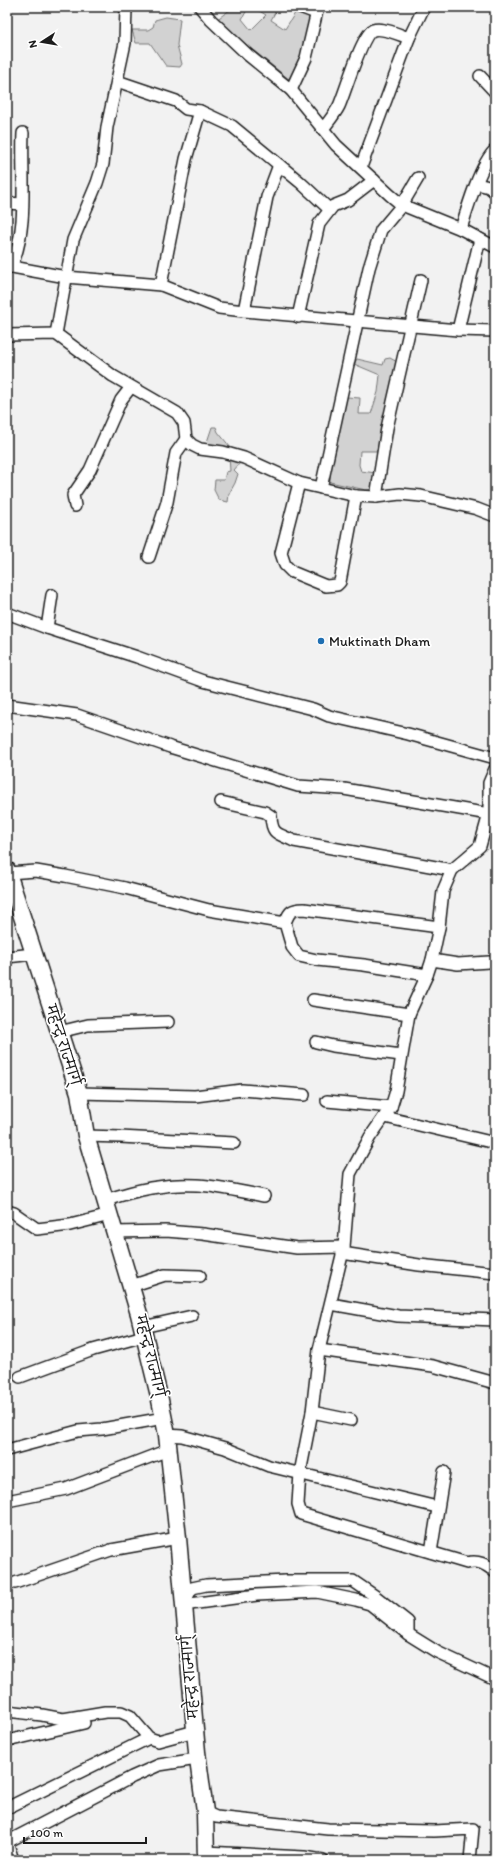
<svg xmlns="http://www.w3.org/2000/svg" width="502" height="1867" viewBox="0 0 502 1867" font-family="Itim,'Playpen Sans Deva',sans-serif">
<rect width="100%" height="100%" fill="#f2f2f2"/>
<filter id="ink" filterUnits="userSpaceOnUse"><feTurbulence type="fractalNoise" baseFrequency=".025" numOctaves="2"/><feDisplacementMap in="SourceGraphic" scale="8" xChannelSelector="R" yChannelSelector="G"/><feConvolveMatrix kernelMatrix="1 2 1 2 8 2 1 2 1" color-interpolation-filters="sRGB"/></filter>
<g filter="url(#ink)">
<g fill="#d2d2d2" stroke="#777">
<polygon points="234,7 244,7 247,10 242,19 251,30 266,15 253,7 278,7 271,20 285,29 297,10 313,15 299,65 290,80 216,20"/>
<polygon points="166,17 180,19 177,45 182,64 180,67 166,66 150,43 136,43 132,30 148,30 153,27 155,20"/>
<polygon points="390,358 399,363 377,451 360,451 359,465 361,471 376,473 373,489 366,490 330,482 330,458 347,397 360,398 359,414 371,414 378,392 380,375 354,364 357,359 383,365 385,359"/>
<polygon points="212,427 216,427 218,432 231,448 216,448 206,445"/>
<polygon points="229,456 240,463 234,470 238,474 235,483 229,494 228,502 219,500 214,490 215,480 224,480 226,472 230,471"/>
</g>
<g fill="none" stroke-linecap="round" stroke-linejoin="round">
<g stroke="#1c1c1c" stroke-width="14">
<g id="minor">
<polyline points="200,7 211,20 248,55 291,90 336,145 390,195 402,205 461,229 495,247"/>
<polyline points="300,7 316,13"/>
<polyline points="480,76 495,92"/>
<polyline points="117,81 176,101 186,109 200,111 232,126 300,182 329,209"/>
<polyline points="291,90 306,58 318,7"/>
<path d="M323,129C328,122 335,114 339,106C345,93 362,34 373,30C383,27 400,35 409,38"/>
<polyline points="361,167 409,38 424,7"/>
<polyline points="477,184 489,187 495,192"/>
<polyline points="7,203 22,204"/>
<path d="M461,229C467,209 480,164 495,150"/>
<polyline points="7,266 66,277 161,285 219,308 244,311 458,330 495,331"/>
<path d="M11,267C29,228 21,176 23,133"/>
<polyline points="161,285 186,159 200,111"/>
<polyline points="244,311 267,197 279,165"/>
<polyline points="298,317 319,224 333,206 348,200 374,180"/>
<polyline points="458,330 480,239"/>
<polyline points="56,334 73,240 97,183 103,164 107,127 125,43 126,7"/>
<polyline points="7,335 56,334 113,376 177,413 184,423 186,439 192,445 200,449 223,452 244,458 299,483 356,496 376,497 400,494 421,496 477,509 495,516"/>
<polyline points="299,483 281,553 285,565 292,572 326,586 337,585 340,582 356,496"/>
<polyline points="321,488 369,268 381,230 402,205 418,178"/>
<polyline points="376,497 387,428 421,280"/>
<polyline points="75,506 73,495 90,470 121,400 131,387"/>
<polyline points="149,557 167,502 176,453 186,439"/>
<polyline points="7,613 47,628 137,657 203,681 313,709 329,716 408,734 495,758"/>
<polyline points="47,628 52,595"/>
<polyline points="7,705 77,715 170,747 298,786 344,789 489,814"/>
<path d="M495,769L489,783V814L480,846L452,870L443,891L439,927L432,960L427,975L409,1014L396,1091L391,1107L370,1137L350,1174L344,1247L319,1350L312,1412L300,1473L298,1504L301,1514L467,1563C478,1560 486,1564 495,1572"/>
<path d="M221,802L265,812L271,816C272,836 278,833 294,841L452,870"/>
<polyline points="8,873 36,871 65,876 125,888 209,910 285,923 292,947 299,956 317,960 364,965 427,975"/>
<path d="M285,923C289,911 292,909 304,909L439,927"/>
<polyline points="7,957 33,954"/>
<polyline points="432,960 458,964 489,962"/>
<polyline points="313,1000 409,1014"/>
<polyline points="59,1032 88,1025 168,1022"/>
<polyline points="316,1042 333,1046 401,1055"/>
<polyline points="79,1093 195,1096 242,1090 304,1095"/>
<polyline points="327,1101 391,1107"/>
<polyline points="385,1117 495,1143"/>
<polyline points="86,1136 120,1137 234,1143"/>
<path d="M106,1200C136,1190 165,1183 197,1185C219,1186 242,1192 264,1196"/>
<polyline points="7,1211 14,1213 37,1229 70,1225 110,1215"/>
<polyline points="115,1232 166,1231 203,1234 297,1248 344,1247"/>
<polyline points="342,1253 419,1265 495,1273"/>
<polyline points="131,1286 165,1275 200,1276"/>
<polyline points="331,1304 398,1316 495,1320"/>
<polyline points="143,1327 192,1316"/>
<polyline points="319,1350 433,1366 495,1383"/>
<polyline points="20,1377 93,1350 144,1336"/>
<polyline points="312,1412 351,1420"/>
<polyline points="167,1435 182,1436 225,1448 269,1466 437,1507"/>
<polyline points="7,1450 78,1431 102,1429 164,1418"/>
<polyline points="7,1501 66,1489 168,1450"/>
<polyline points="431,1552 444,1472"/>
<polyline points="15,1583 111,1550 178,1538"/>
<polyline points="184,1603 192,1588 206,1585 286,1581 353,1581 375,1596 408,1622 408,1634"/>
<polyline points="183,1605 257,1595 317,1592 356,1600 370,1604 408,1634 437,1652 495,1679"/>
<polyline points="7,1711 42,1715 63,1719 105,1712 121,1712 130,1716 149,1738 158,1741 195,1731"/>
<polyline points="7,1741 84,1723"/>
<polyline points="7,1808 149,1738"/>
<polyline points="205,1812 216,1817 328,1829 434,1831 473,1829 470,1860"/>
<polyline points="7,1842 132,1777 159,1765 197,1759"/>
<polyline points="7,1842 13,1860"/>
<polyline points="206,1852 304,1857 323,1860"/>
</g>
</g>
<g stroke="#1c1c1c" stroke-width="19">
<polyline id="highway" points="7,870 79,1093 86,1136 139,1314 160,1400 167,1435 178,1538 197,1752 205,1812 206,1860"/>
</g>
<use href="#minor" stroke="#fff" stroke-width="11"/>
<use href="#highway" stroke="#fff" stroke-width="16"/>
</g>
</g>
<circle fill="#1f6fb2" stroke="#fff" stroke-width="1.5" cx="321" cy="641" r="4"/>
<g text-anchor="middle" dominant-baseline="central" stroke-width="3.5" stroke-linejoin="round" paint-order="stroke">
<g font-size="14" fill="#1c1c1c" stroke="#fff" text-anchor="start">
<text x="329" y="641">Muktinath Dham</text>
</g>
<g font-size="14" fill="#1c1c1c" stroke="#fff">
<text transform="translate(63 1045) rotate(72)">महेन्द्र राज्मार्ग्</text>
<text transform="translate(150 1356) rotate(76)">महेन्द्र राज्मार्ग्</text>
<text transform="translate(190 1677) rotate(-95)">महेन्द्र राज्मार्ग्</text>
</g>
</g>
<rect width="502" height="1867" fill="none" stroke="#fff" stroke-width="24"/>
<rect x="12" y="12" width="478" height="1843" fill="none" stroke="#1c1c1c" stroke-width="1.5" filter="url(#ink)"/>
<g transform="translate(42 42) rotate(258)" stroke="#ffffff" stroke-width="3" paint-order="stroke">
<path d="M0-3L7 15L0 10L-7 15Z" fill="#1c1c1c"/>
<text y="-6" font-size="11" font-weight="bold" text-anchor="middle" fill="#1c1c1c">N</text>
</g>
<path d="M24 1837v6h122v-6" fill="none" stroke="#1c1c1c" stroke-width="2"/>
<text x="30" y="1837" font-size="12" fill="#1c1c1c" stroke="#ffffff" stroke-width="3" paint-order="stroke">100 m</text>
</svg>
